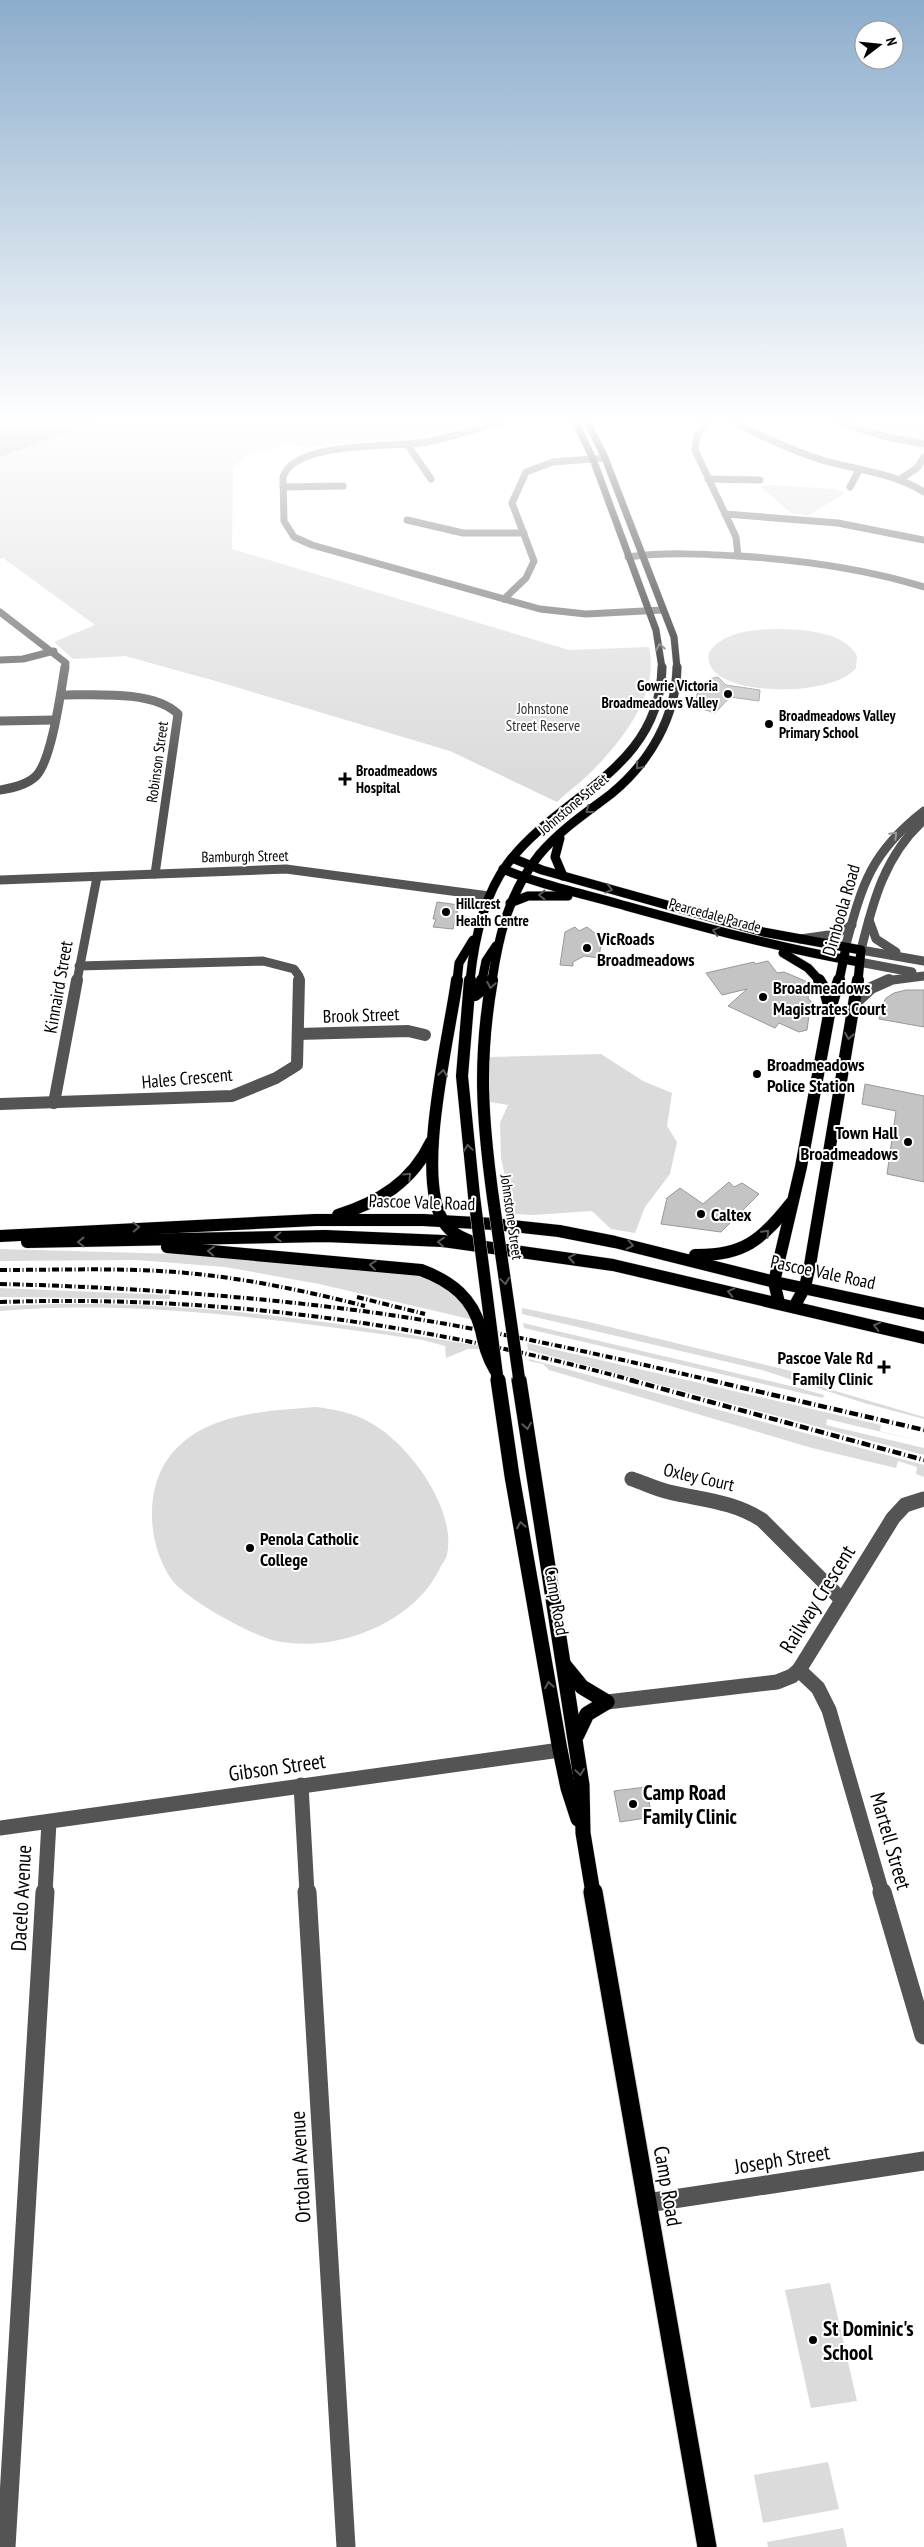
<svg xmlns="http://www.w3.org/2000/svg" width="924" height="2547" viewBox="0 0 924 2547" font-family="'PT Sans Narrow',sans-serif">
<rect width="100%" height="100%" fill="#fff"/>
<g fill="#dbdbdb">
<path d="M0,423H475L418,438L304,447L287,444L248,454L233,467L232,549L569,650L649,647C660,695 621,742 589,774C579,784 567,792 557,802L450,751L219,682L125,656L73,659L54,642L95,625L3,558L0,559Z"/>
<polygon points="847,423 924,423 924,443"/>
<polygon points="772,485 836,489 845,493 809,515 791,513 760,486"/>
<path d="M783,629C807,630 844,632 857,656L856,668C831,700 699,697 709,653C722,630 760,629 783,629Z"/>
<polygon points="601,1054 643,1081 672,1093 667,1126 677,1142 670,1174 645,1207 635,1233 611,1229 592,1211 533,1215 513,1214 501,1158 500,1123 508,1105 490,1102 490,1057"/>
<path d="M0,1249L179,1254L420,1275C449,1284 458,1295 474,1320L319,1284L225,1267L136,1260L0,1261Z"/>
<polygon points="0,1288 170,1295 170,1299 0,1297"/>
<path d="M56,1304C199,1302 338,1322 479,1346V1349H468L446,1358L445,1346L423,1340C283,1320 141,1299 0,1311V1306Z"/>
<polygon points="522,1308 585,1321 795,1372 823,1381 822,1387 924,1417 924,1419 864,1403 762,1370 522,1314"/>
<polygon points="523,1323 799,1388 824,1395 823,1398 524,1328"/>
<polygon points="527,1343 881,1425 880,1431 924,1442 827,1419 826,1425 924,1448 924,1455 528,1350"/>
<polygon points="529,1359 924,1465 924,1477 916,1474 917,1467 898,1461 896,1468 812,1448 549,1370 543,1364 529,1361"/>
<path d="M315,1407C334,1409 354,1413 371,1423C409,1444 457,1509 447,1555C446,1559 443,1563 441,1566C415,1624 333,1655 272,1640C248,1633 187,1600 172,1580C145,1542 143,1478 180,1445C215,1412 270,1411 315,1407Z"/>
<polygon points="830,2283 857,2401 811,2408 785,2290"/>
<polygon points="828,2462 839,2509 763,2523 754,2475"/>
<polygon points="843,2528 847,2547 768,2547 767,2542"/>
</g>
<polygon fill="#a2a2a2" points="0,423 92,423 0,457"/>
<g fill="#c4c4c4" stroke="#989898">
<polygon points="718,677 726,685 760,690 759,701 730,697 715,713 696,707 697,694 709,679"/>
<polygon points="437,902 459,905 453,929 433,927 436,919 433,919"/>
<polygon points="575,927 579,931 587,927 597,935 602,936 599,958 584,956 573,962 573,966 560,965 565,932"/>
<polygon points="768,961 777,973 784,972 810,983 808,999 811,1001 807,1030 799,1032 779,1023 775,1028 728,1006 747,989 722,995 706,973 754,962 755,964"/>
<polygon points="906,990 924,990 924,1027 879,1019 881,1007 886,998 894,993"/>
<polygon points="865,1084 924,1096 924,1182 887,1174 896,1111 862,1104"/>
<polygon points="729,1182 734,1187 742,1183 759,1194 721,1232 661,1224 667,1198 680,1188 703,1204"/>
<polygon points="646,1787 652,1817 620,1822 614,1791"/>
</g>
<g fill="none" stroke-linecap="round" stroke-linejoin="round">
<g stroke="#dbdbdb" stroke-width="8">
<g id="major-far4">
<polyline points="576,423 593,459 656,630 662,668"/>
<polyline points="588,423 605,458 674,637 677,668"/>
</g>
</g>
<g stroke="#dbdbdb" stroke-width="10">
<g id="major-far3">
<polyline points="560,838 555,857 563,876"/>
<polyline points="512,858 542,870 763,932 861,950 858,981"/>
<path d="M503,869C541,885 580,893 619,904C699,926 778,948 859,962"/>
<polyline points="510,903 528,896 568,896"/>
<polyline points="783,953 808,968 820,981"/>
<polyline points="457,981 459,963 473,940"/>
<path d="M470,981C474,941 483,896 508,863C560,794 660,770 662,667"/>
<polyline points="482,981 486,961 496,946"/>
<path d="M492,981C499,934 509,893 539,855C560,830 586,813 611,794C650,762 676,717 677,667"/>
<polyline points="839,981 845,952"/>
</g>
</g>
<g stroke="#dbdbdb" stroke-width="13">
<g id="major-far2">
<path d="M457,980C450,1034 413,1180 445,1224C451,1233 461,1237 470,1241"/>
<polyline points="470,980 462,1076 474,1196"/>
<path d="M492,980C478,1060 482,1118 493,1198"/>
<polyline points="819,980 825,990 830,1009"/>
<polyline points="469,994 475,995 480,991 482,980"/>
<path d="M338,1215C379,1202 412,1182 431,1142"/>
<polyline points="0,1236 315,1220 423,1220 494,1224 559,1231 615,1242 775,1282 924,1314"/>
<polyline points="27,1242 325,1236 443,1241 613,1265 924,1338"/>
<polyline points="167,1247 421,1270"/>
<path d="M695,1255C743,1256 762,1240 791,1203"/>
<polyline points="779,1303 774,1282 801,1167 830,1009 839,980"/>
<polyline points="794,1307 805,1287 810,1265 858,980"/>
<polyline points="497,1375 498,1381"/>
<polyline points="519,1378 519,1381"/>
</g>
</g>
<g stroke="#dbdbdb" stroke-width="16">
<g id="major-far1">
<polyline points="498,1380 512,1476 560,1750 568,1788 578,1819"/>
<polyline points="519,1380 582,1785 583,1833 593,1893"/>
<polyline points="564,1665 582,1687 607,1702"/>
<polyline points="577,1735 587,1714 607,1702"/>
</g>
</g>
<g stroke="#dbdbdb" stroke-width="21">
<polyline id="major" points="593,1892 707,2547"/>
</g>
<g stroke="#545454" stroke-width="7">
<path d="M498,423C475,429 451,437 427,442C395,448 295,440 283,477L284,521L294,537L312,545L540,609L586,614L663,610"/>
<polyline points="707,423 697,435 695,450 736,537 738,556"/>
<path d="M736,423C765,438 794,452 825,461C858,470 894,473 924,492"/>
<polyline points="840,423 887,437 924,444"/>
<polyline points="407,444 431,479"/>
<polyline points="708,479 760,480"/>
<polyline points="899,480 917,468 924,457"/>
<polyline points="283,487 343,486"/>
<polyline points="850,487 859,470"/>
<polyline points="725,514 838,523 924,540"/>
<polyline points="407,520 463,533 524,533"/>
<path d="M628,557C665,552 702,554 739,556C802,560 863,568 924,587"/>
<polyline points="504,599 526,578 534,561 512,503 526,472 553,462 605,458"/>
<polyline points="0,612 66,663 65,668"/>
<polyline points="0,660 23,659 54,651"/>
</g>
<g stroke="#545454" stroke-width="9">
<path d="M61,695C93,695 154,690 178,714L155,874"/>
<polyline points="0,721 54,720"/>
<path d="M0,790C12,788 27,785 36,776C52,760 61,690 65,667"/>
<path d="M924,820C885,855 873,901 861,950L924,961"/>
<polyline points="0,880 286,869 489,896"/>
<polyline points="869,920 876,939 896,952"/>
<polyline points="800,939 836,934 852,925"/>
<path d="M845,948C862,885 870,853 924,811"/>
<polyline points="859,962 912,972"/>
<polyline points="79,966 263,961 294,969 299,976 299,981"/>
<polyline points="77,981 97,877"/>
<polyline points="885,981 924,976"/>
</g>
<g stroke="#545454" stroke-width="12">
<polyline points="855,1003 871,988 889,980"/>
<polyline points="298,1034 408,1031 425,1035"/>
<polyline points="54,1103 77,980"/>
<polyline points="0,1104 232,1096 276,1078 297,1065 299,980"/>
</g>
<g stroke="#545454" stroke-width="15">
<path d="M632,1479C644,1483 656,1489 669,1492C702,1500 733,1501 762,1520L841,1599"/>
<polyline points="799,1670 818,1688 829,1710 882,1893"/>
<polyline points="607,1702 777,1682 792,1676 799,1670 893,1518 905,1505 924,1499"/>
<polyline points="301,1785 307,1893"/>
<polyline points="0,1828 560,1750"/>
<polyline points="45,1893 49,1822"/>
</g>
<g stroke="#545454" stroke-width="19">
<polyline points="307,1892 346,2547"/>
<polyline points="882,1892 924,2035"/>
<polyline points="647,2203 924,2161"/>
<polyline points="6,2547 45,1892"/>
</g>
<use href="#major-far4" stroke="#000" stroke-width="7"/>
<use href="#major-far3" stroke="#000" stroke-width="9"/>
<use href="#major-far2" stroke="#000" stroke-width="12"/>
<use href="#major-far1" stroke="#000" stroke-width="15"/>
<use href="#major" stroke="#000" stroke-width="19"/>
<g stroke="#000" stroke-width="4" stroke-dasharray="7 2.5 1 2.5" stroke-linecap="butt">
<path d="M0,1270C66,1270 132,1267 197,1274C254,1280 310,1292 365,1306"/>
<path d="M0,1284C126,1287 252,1296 377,1313C490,1329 602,1355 714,1381"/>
<polyline points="357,1297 425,1314"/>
<path d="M0,1302C220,1295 423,1323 635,1381"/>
</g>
<g stroke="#000" stroke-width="4.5" stroke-dasharray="9 3 1 3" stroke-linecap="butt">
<polyline points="630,1380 924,1460"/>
<polyline points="709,1380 924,1430"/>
</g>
<g stroke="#dbdbdb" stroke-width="13" stroke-linecap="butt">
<g id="major-bridge">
<polyline points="474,1196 497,1375"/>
<polyline points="493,1198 519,1378"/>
<path d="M421,1270C451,1281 473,1298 481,1330C484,1344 487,1357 495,1370"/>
</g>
</g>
<use href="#major-bridge" stroke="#000" stroke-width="12"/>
</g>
<defs><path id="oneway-chevron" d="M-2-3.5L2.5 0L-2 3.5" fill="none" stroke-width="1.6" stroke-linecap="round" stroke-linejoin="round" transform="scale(1.25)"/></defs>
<g stroke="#595959">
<use href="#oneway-chevron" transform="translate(660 647) rotate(-102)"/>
<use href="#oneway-chevron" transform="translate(639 766) rotate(130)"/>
<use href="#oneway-chevron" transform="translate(589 810) rotate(143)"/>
<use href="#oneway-chevron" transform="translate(609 889) rotate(15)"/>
<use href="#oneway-chevron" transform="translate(542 895) rotate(180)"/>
<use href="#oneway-chevron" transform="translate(716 931) rotate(-165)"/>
<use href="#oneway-chevron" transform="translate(491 985) rotate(100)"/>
<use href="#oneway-chevron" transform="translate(849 1036) rotate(100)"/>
<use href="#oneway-chevron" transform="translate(443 1073) rotate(-81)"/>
<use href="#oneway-chevron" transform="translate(468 1148) rotate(-98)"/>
<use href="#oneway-chevron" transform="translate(408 1176) rotate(-44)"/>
<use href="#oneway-chevron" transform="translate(136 1227) rotate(-2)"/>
<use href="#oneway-chevron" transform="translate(766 1233) rotate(-47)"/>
<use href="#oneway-chevron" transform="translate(278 1237) rotate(178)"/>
<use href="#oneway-chevron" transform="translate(81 1242) rotate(-180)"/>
<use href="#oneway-chevron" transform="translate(441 1242) rotate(-175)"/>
<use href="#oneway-chevron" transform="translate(630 1245) rotate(11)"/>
<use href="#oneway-chevron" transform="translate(211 1251) rotate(-175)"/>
<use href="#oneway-chevron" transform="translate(572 1258) rotate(-170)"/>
<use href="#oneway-chevron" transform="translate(373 1265) rotate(-174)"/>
<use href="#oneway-chevron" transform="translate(505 1281) rotate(82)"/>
<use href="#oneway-chevron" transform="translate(731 1292) rotate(-167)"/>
<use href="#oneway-chevron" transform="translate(877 1326) rotate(-166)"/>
<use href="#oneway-chevron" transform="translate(527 1426) rotate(81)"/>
<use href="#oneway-chevron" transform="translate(521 1525) rotate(-100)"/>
<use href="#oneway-chevron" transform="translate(549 1685) rotate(-99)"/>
<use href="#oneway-chevron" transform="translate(580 1772) rotate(82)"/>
</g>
<use stroke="#989898" href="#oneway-chevron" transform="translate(894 835) rotate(-45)"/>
<linearGradient id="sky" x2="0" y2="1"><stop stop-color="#8cadcc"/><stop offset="0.54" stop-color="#fff"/><stop offset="1" stop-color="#fff" stop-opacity="0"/></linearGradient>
<rect width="924" height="779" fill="url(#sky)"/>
<g fill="#000" stroke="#fff" stroke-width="2">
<circle cx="728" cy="694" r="5"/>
<circle cx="769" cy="724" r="5"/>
<path d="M342.5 771.5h5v5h5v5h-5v5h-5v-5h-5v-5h5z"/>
<circle cx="446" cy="912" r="5"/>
<circle cx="587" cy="948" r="5"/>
<circle cx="763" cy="997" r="5"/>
<circle cx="757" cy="1074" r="5"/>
<circle cx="908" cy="1142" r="5"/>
<circle cx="701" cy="1214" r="5"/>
<path d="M881.5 1359.5h5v5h5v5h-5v5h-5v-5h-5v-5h5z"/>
<circle cx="250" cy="1548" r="5"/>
<circle cx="633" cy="1804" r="5"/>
<circle cx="813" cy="2340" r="5"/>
</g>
<g text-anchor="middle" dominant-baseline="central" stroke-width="4" stroke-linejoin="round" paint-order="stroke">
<g font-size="15" font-weight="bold" fill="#000" stroke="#fff" text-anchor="start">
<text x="718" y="685" text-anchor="end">Gowrie Victoria<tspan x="718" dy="17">Broadmeadows Valley</tspan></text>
<text x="779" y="715">Broadmeadows Valley<tspan x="779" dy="17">Primary School</tspan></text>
<text x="356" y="770">Broadmeadows<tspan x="356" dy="17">Hospital</tspan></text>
<text x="456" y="903">Hillcrest<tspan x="456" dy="17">Health Centre</tspan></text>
</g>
<g font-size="15" fill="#323232" stroke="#fff">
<text x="543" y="708">Johnstone<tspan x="543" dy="17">Street Reserve</tspan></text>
</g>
<g font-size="15" fill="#000" stroke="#fff">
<text transform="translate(157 762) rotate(-82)">Robinson Street</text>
<text transform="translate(573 804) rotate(-40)">Johnstone Street</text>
<text transform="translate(245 856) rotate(-1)">Bamburgh Street</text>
<text transform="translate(715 915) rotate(15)">Pearcedale Parade</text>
<text transform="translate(512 1217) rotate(82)">Johnstone Street</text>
</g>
<g font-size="18" fill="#000" stroke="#fff">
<text transform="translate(841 910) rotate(-74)">Dimboola Road</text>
<text transform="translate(58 987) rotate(-80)">Kinnaird Street</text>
<text transform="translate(361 1015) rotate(-2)">Brook Street</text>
<text transform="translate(187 1078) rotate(-5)">Hales Crescent</text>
<text transform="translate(422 1202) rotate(2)">Pascoe Vale Road</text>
<text transform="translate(823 1272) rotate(12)">Pascoe Vale Road</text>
<text transform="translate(699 1477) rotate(13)">Oxley Court</text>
<text transform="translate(557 1601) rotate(80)">Camp Road</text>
</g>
<g font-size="18" font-weight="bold" fill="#000" stroke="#fff" text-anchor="start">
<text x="597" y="938">VicRoads<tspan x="597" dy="21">Broadmeadows</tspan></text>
<text x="773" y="987">Broadmeadows<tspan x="773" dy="21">Magistrates Court</tspan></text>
<text x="767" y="1064">Broadmeadows<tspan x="767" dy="21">Police Station</tspan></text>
<text x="898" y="1132" text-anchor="end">Town Hall<tspan x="898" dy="21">Broadmeadows</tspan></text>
<text x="711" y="1214">Caltex</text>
<text x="873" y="1357" text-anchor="end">Pascoe Vale Rd<tspan x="873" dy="21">Family Clinic</tspan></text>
<text x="260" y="1538">Penola Catholic<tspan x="260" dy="21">College</tspan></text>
</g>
<g font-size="21" fill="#000" stroke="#fff">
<text transform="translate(817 1599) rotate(-58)">Railway Crescent</text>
<text transform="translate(277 1767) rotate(-8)">Gibson Street</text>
<text transform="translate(891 1841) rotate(74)">Martell Street</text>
<text transform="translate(21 1898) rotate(-87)">Dacelo Avenue</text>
<text transform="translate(782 2159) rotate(-9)">Joseph Street</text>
<text transform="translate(300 2167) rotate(-93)">Ortolan Avenue</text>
<text transform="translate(668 2186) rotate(80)">Camp Road</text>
</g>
<g font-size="21" font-weight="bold" fill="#000" stroke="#fff" text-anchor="start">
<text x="643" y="1792">Camp Road<tspan x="643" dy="24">Family Clinic</tspan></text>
<text x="823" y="2328">St Dominic's<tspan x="823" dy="24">School</tspan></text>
</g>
</g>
<g transform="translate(879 45) rotate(74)"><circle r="24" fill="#ffffff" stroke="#999999"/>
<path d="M0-4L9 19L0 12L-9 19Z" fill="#000000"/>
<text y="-8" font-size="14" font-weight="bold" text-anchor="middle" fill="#000000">N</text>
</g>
</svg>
